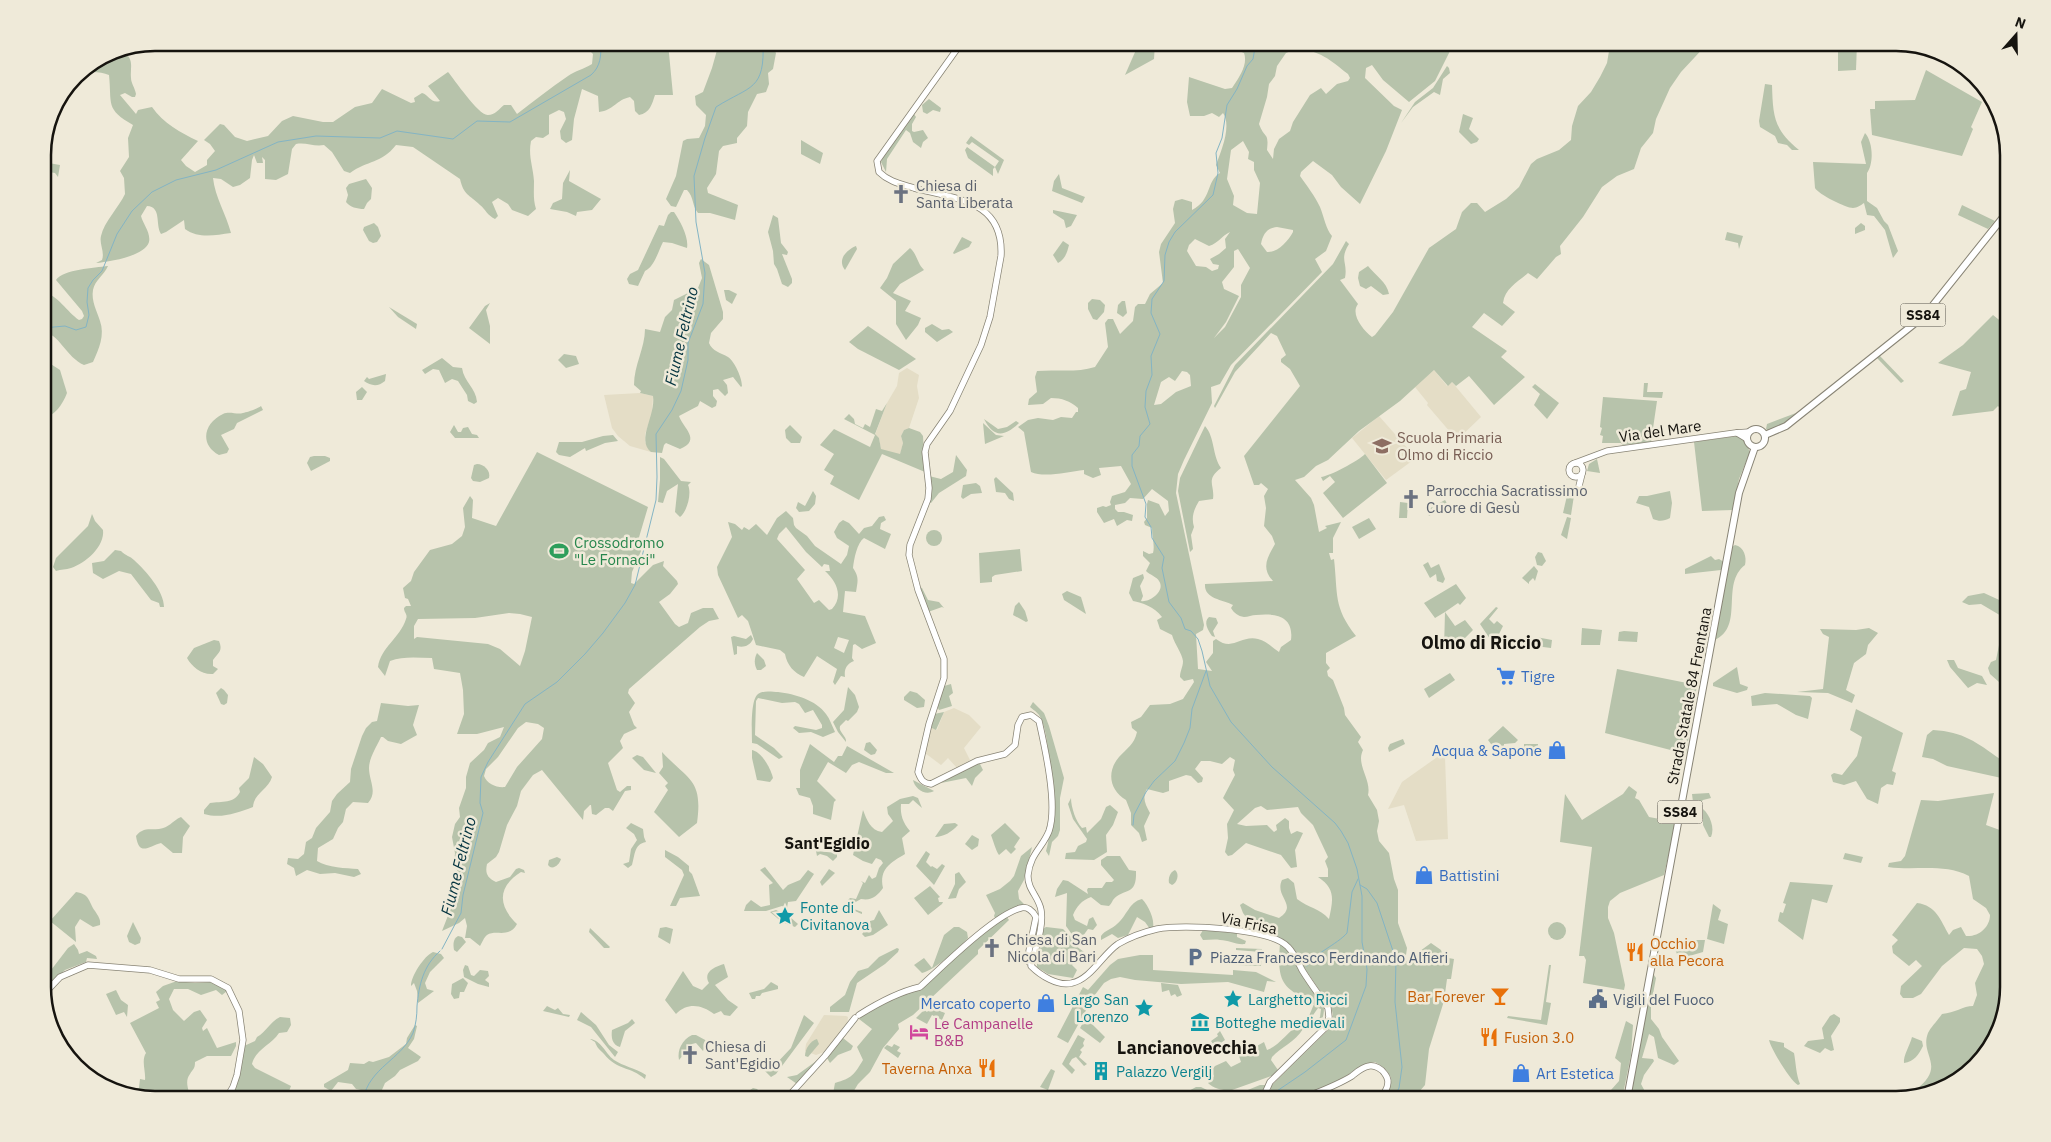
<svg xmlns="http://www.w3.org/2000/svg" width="2051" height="1142" viewBox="0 0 2051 1142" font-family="'IBM Plex Sans',sans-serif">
<rect width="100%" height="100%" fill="#efead9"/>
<g fill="#e4ddc6">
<polygon points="907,368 919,375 917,386 919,398 909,428 904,430 901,436 903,443 900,455 881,450 879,438 875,435 887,403 897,386 899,373"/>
<polygon points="1434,370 1447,386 1452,382 1481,417 1457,440 1427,405 1428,403 1415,387"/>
<polygon points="640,393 653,396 652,415 645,434 645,442 651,452 630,446 618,436 612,428 604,395"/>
<polygon points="1379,416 1416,458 1386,480 1352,438"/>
<polygon points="954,708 969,715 981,727 964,748 970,760 957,768 948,758 941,765 925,753 930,727 937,730 944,712"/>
<polygon points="1443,753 1445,757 1448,839 1416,841 1404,805 1388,809 1402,782"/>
<polygon points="824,1015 846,1016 848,1017 847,1026 824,1052 816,1055 805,1051 806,1044"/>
<polygon points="1500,1093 1566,1099 1499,1099"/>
</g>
<g fill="#b7c3ab" fill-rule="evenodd">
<path d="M585,43H668L673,95H655C652,104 650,113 639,115L635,111L634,101L630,97C616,100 614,110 599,112L598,96L582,89L574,119L572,140L566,143L561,139L560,131L566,119L564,112L559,110L549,115V134L543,138L536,137L531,141C528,156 533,166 534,181C534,191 533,200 536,209L528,216L512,210L508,204L498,198L492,202L498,216L495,219C487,215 486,210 480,205C469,194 464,196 460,179L413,147L396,145C381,164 368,160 350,173L344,171L332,152L324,145C314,147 306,142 296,144L292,149L288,174L276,180L265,179V160L262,157L263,163H257L254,155L252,160L250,178L240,185L233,187L221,179L213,178C215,197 226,214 231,233C215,235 199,239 185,229L184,220L166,232L161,234C155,224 162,207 147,206L141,216C143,224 151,233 149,242C145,256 109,262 96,263L102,260C105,252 99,244 101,236C104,222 119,207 125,194L124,178L120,171L129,157L128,138L133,125C105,109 112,104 109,75C99,71 84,71 75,76C94,61 103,59 126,54C134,61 130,68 131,78C131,83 135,88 136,94L135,97H132L125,93L120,95L136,114L138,110L152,107C163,123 181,133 198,141L181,160L186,166L195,172L207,165V160L215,151L210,144L204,140L220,124L224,125L235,137L247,141L268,136L282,121L293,116L323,122H333L355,107L372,103L382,89L411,103L415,102L414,98L422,93C429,95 431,104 440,101L428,86L448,72C454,79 479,116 488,115C495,115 499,109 504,105H511L517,114C534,101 550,88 568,76C575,71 584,69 592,64L593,54L588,49Z"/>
<path d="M719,43H767L773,48L776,53L773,69L768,73L769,84L766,92L757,94L748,112L747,126L737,138V143L723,146L719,151L716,174L707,188L708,193L738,205L735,220L710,213H698C692,206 694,197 687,190H684L676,207L671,206L666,199L676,176L683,141L687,139L699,138L705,126L706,115L696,105L695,96L703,92L712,68Z"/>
<polygon points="1139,43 1155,43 1154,59 1125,75"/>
<path d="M1225,43H1454L1435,81L1409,102L1383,80L1372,65L1366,68L1365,78L1394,106L1402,110L1386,151L1360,204L1341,187L1332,175L1313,161L1301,172L1300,176C1307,186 1315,196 1320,207C1324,217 1326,229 1332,236L1326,251L1315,259L1322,272L1231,365L1220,384L1211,387L1212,403L1184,460L1178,474L1176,493L1204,625L1203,630L1196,634L1198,669L1212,671L1206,662L1213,653V641L1216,639C1233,652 1240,635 1258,639C1266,641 1272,647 1279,652L1281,647L1291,640C1294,616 1276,613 1256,615C1252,615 1248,617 1244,617C1238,616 1234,613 1231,608L1233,605C1222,599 1204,599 1205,584L1273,581C1261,568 1267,558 1275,544L1272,536L1264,526L1266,508L1264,496L1268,489L1261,483L1259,485H1254L1244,456L1300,386L1290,369L1281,362V359L1286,355L1277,336L1271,333L1235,372L1215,408L1214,406L1235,365L1333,264L1346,241L1349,244C1339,260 1348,262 1345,278L1340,280L1358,304C1350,314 1363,330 1372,337L1375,335L1393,312L1429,248L1456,229L1462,212L1471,203H1477L1485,212L1506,199L1519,187L1531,164L1537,159L1559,150L1571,140L1572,126L1578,106L1591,92L1600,77L1607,63L1610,45L1608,43H1708L1681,72L1670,88L1656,119L1653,133L1641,148L1634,169L1617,176L1602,187L1583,217L1560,246L1561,254L1556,257L1537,279L1528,273C1518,282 1505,288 1503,303L1515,312L1502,326L1484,313L1472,327L1507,351L1501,357L1525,377L1494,405L1469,376L1456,386L1452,382L1448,386L1434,370L1400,401L1359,431L1328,460L1316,466L1304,477L1295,480L1311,498L1314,505L1319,532L1327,528L1325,526L1341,522L1333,538V553H1329L1331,560L1334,559C1338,594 1333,607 1356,636L1326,653V663L1330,668L1327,671L1328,676L1333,680L1344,708L1345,715L1361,737L1358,742L1363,750C1362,752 1361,755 1361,758C1361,771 1371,782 1368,795L1377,810L1379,821L1377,831L1379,841L1389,853L1394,879L1398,890V923L1407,948L1405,962L1431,943L1441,950L1443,957L1454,959L1451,979H1447L1444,1001L1429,1049L1425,1085L1419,1092L1418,1099H1410L1402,1093L1399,1099H1384C1395,1081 1394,1073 1375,1062C1361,1064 1353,1072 1341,1079C1327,1087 1286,1104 1271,1098V1086L1331,1027L1333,1015L1331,1007L1286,941L1265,932L1249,921L1243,913L1240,905L1243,903L1255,910L1279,918C1299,905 1274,897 1282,880L1288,878L1294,883L1297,899C1309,908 1319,908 1329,919C1333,900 1336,889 1318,877H1328V869L1325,861L1328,857L1313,825L1301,813L1298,807L1267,810L1261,806L1255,808L1237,824L1246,826L1267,825L1274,832L1277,830L1276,825L1285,818L1289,821V828L1291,834L1297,831L1303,833L1295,850L1297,867L1291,868L1281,855L1246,843L1232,855L1228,856L1225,852L1228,838L1227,824L1234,810L1223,798L1235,775L1233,770L1235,760L1230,757L1222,764L1210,761H1201L1195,769L1203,778L1202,782L1198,783L1191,776L1186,775L1169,781V791L1163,793L1147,789C1142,798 1145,804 1150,813L1144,826L1147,840L1142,842L1139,833L1131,825V813L1126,800C1110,791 1106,772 1119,757C1127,748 1134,745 1137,732L1132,728L1131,722L1141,717L1150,705L1170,704L1183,699L1194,682L1193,679L1184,681L1180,677C1180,671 1183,667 1183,661C1182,653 1175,645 1172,635L1160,629L1157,620L1162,617C1154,606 1142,603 1133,601L1129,593L1133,578L1143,574L1144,578L1140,586L1143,596L1141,601C1149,603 1166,591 1159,581C1157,577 1150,575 1146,571L1150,563L1143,556V551L1149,554L1153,553C1155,546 1152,536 1152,528L1145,525L1144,522L1147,518V504L1148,500L1159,504L1165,516L1169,511L1168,501L1152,489L1143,499L1130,498L1125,503L1115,505V509L1118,512H1124L1133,515L1132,521L1127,520L1117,526L1114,519L1104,523L1097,512V508L1103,506L1106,507L1111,505L1110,502L1112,496L1125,492L1131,484L1121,466L1099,468L1101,475L1093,478L1084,474V470C1068,472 1044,478 1031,472L1024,432L1018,427L1028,420L1038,418L1053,420L1061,417L1072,418L1076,412H1078V408C1070,401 1062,398 1051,398L1043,404L1028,405L1029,399L1037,392L1035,377L1037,371C1057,369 1076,373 1095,367L1108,347L1105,323L1108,319H1113L1120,334L1133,321L1135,307L1138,304H1145L1150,294L1163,283L1159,252L1161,244L1175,223L1173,209L1175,201L1182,199L1192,202V210C1212,200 1206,181 1220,173L1216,165C1221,151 1232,126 1223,113L1219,117L1212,113L1204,116H1190L1187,102L1189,77L1225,89L1232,88L1234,85C1240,76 1248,64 1244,53L1237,50L1235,46ZM1296,49C1320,50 1330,60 1348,74L1350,78L1348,81L1337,84L1326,94L1321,88L1310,95L1293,122L1290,131L1279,139L1274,149L1273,159L1267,150C1269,131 1265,140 1259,124L1267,97L1269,84L1275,76L1277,66L1286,53ZM1243,141L1249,152L1248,159L1254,162V170L1260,183L1257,214L1247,213L1233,205L1234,196L1227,179L1231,150ZM1277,227L1293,230V232C1288,241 1278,253 1267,252L1261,244C1263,234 1267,228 1277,227ZM1230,232L1225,239L1226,248L1219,254L1210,259L1213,264L1219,265L1218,269L1212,271L1206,267L1196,266L1187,251L1189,245L1195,239L1209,246C1219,243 1221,236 1230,232ZM1238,249L1250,268L1241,285V297L1225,327L1214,338L1226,322L1239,296L1224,289L1222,282L1234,267V251ZM1182,371L1187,372L1190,375L1191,386L1176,392L1161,404L1154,405L1161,382L1169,377L1175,381Z"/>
<polygon points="1838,43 1857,43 1856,70 1838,71"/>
<polygon points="1447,66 1449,68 1450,73 1443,79 1440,95 1434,92 1413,107 1401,123 1415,102 1433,88"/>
<polygon points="1926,70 1982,102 1971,127 1973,129 1962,156 1872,135 1870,109 1875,109 1875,101 1915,100"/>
<path d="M1765,84L1772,85C1773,115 1773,129 1799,150H1792L1787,145L1778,143L1775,136L1760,127L1759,121Z"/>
<polygon points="929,99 941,108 940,112 933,110 927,114 923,112 922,105"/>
<polygon points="914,114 916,117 912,124 912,131 914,132 923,130 928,138 923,142 921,148 913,142 910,133 906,130 887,159 886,172 881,162 883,157"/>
<polygon points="1463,114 1473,118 1469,129 1479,139 1477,142 1471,144 1459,132"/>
<path d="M1865,133C1873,142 1874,163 1867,173V201L1877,208L1884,221L1888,225L1898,251L1893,258L1885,230L1874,216L1867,215L1864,203C1861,205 1857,208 1853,208C1846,208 1818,194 1815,188L1813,162L1866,164L1861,142Z"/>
<polygon points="971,136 1004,160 998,174 995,167 993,169 993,176 968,158 965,150 967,147 995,167 999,161 972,142 969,145 966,143"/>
<polygon points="801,140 823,153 820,164 801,154"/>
<polygon points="43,162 60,165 58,177 55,173 49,172 43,179"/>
<polygon points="570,170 569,181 601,199 592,210 577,212 576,216 567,212 550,209 553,203 562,199 563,183"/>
<polygon points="1059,174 1062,188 1085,197 1082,203 1052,191 1054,181"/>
<path d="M366,179L372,188L371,199L367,203L364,209C357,209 350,207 346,202L348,195L346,188L349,184Z"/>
<polygon points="1962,205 1995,221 1988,229 1958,215"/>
<polygon points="1053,210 1077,215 1071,226 1066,228 1064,220 1053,213"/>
<path d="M671,212H674C680,221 689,237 687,248L672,243L663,242C658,252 654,267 645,271L638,286L629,284L627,279L630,274L638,270L659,225L664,226L668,215Z"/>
<polygon points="773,215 778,218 781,243 788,252 787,255 782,254 792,279 792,283 788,287 782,284 777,269 774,264 773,251 768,232"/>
<polygon points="374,223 378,227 381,236 377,242 373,243 369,241 363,230 364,227"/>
<polygon points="1861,223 1865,226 1865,230 1855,234 1855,228"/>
<polygon points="1727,232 1743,236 1739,249 1738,243 1725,240"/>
<polygon points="962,237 972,242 969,247 954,254 953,253"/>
<path d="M1063,241L1069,245C1067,253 1065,259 1058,263L1053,255Z"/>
<path d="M856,246L857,249L845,270C837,260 846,250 856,246Z"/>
<path d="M910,248C917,254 917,263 924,270L900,284L893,293L911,301L905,311L921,318L918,325L906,340L896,324V301L880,288L887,278L893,264Z"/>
<path d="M701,259L709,265L723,312V319L711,333L709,343C712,351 721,353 728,357C735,362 742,378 742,386L741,387L733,377L723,380L727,385L728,393L725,396L718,389L713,390V396L717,401L716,406L712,408L700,401L698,406L679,416C683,428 702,440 680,449L666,443L664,445L662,453L651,452C636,439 656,416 653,396L640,393L641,391L634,385C634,365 645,348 645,329L660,332L665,317L672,310L674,300L698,288L702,278L699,263Z"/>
<path d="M108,266C104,275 95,280 93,290C91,301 97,311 100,321C105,335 99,349 93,362L84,365C67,358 58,332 43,332V292C58,295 67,312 79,320L82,319L84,316L82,311L56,280C64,269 94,268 108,266Z"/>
<path d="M1368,266C1375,275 1387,282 1389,294L1383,295L1371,286L1366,289L1360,286L1358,278L1359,272Z"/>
<polygon points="724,290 729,290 737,294 732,304 726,300"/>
<polygon points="1092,299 1100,300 1105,305 1104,312 1097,320 1093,319 1088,309 1088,303"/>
<polygon points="1122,301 1125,301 1127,313 1123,317 1117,313 1118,305"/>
<polygon points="490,303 486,310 490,326 490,344 469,328 485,306"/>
<polygon points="389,307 417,324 416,329 398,317"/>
<polygon points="1993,315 2008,327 2008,395 2006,403 2001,409 1998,406 1993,411 1952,416 1960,391 1966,389 1971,372 1938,363 1963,345"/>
<polygon points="932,324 942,330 949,329 953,332 937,342 925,332 925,328"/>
<polygon points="868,326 916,359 899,370 858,349 849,342"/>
<polygon points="564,354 576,356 579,364 566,368 558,360"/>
<polygon points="1879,355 1904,381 1901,383 1877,358"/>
<path d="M442,358L453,367L462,368C464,382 476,388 477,402L474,404L468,401L467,395L458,381L452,379L445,383L439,370L433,369L425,374L422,370Z"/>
<path d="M43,359L60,370L67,393C62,406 55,414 43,420Z"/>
<path d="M386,374L385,381C378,387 371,386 364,381L367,377L369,379Z"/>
<polygon points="1644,383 1648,383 1647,392 1663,392 1662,398 1643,397"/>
<polygon points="1535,384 1559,403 1547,419 1534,405 1540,394 1532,387"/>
<polygon points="362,387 367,392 362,400 357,400 356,392"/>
<polygon points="1603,397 1657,401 1651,442 1623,445 1621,443 1602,443 1603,436 1600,435 1602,428 1600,427"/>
<polygon points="887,403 875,434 879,438 881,449 900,454 903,443 901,436 904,430 909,428 920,432 923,436 925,472 882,454 859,500 830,484 834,476 824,470 834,454 820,445 834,429 870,447 875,435 844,419 849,414 854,419 855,424 863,428 865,424 870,427 876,409 882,411"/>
<path d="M261,406L263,410L237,423L234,429L221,435L229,449L227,453L219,455C199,444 204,423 223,414C230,411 237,415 243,413C247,412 257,409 261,406Z"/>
<polygon points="1796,413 1776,430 1769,432 1766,429 1767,424"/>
<path d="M984,419L998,429L1007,427L1016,421L1019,423C1004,437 994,438 984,419Z"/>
<polygon points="983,423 996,435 1004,436 985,444"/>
<polygon points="454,425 458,432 461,432 463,428 468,427 472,434 477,435 479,438 455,438 450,432"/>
<polygon points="790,425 802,437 800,443 791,443 786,438 785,430"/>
<path d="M1205,426C1215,437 1212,455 1221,468C1205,480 1215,485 1213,499L1199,501C1194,509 1191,517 1194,527L1191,535L1193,549L1190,552L1178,491L1180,478Z"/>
<polygon points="613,435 618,441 605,443 586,451 585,448 570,457 559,455 556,452 559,442 582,442 603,436"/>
<polygon points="1737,436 1744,440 1750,452 1739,479 1733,510 1702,511 1694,442"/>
<path d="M537,452L648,507L637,544L641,551L632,572L631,583L634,584L653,565L664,561L663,566L677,581L678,584L670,594L659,602L675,624L679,627L688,623L691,613L703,608H713L719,619L709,621L700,627L629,689L628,693L635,703L629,712L634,725L637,728L624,734L620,741L623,748L608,763L617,790L620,792L627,786H631V790L625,791L613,811L609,808H605L596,815L592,814L591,805H590L584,811L583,820L542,770L533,775L521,791L517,806L507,825L499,852L496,857L487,864C485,873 487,878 496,882L510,877L516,869L519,868L524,870L525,873L521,872C497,887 498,906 517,924C509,939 496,929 487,935C484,937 482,943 480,946L470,938H465L467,926L465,918L459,923L442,931L449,913L450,900L457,893L458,872L454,864L455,853L452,837L455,824L460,817L459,808L466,788V777L470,763L484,750L488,743L500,737L504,727L477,734H457L464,714L463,690L460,673L434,669L432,658C418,658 403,656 390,661L385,676L378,667C381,647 400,638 406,619C408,614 404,613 404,608L406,606H411L408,599L405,598L403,588L411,581L414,572L430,550L452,544L462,536L465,527L463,508L470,496L473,500L472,518L496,526ZM509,613L520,614L532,617L525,651L520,666L500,649L488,644L417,637L414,639V626L418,619L475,618ZM526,722L538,724L544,728L542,739L517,767L505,787C497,788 487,784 484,776L486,769L498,757L518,728Z"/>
<path d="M1365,454L1387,483L1343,518L1323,493L1335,482L1330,476L1323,481L1321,477C1330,476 1358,461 1365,454Z"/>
<polygon points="956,455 967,470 966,476 939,493 931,503 929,502 929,476 941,479 953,472"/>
<polygon points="314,456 325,456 330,458 330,461 311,471 307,463 310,457"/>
<path d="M660,457L664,459L681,481L691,482L688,485C692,493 687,512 680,517L675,512L678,484L667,491L663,503L658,502L660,480Z"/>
<polygon points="1597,459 1600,473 1587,471 1589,464"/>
<path d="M477,464C484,464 491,471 489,478L480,482L473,481L471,478L474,465Z"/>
<polygon points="996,477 1013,493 1014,501 1009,499 1005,493 996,492 994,479"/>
<polygon points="976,483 980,486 982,493 971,494 963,499 961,497 963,485"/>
<polygon points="1569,487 1575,489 1571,515 1563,513"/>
<polygon points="813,491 816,496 815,504 809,511 799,512 796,508 798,502 805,506"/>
<path d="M1670,491L1672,503L1670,518C1664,521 1660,522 1653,519L1649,507L1636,503L1639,496H1647Z"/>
<polygon points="1445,500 1448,505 1429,516 1427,510"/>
<polygon points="1400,502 1408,503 1407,518 1399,518"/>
<path d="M786,511L793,518L794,525L796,528L807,536L815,546L841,564L847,555L849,546L837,538L834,532L839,523L843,520L849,523L859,534L864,528L872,526L879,517L884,516L886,520L881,523L880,529L891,534L885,549L864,538C857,543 854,559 853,568C859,577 858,580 856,592L845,591L843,612L865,616L876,643L862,649L855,644L853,645L852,658L854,661C846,664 844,670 845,677L841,676L835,685L833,682L837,669L817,656L804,677C794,673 787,665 785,654L780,650L756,645L748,621L742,615L738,618L718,575L717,567L732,537L728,522L735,524L742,530L744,527L749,530L756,524L767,535L777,518ZM786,527L806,552L822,567L824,564L829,565L830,571H825C836,581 844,596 832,609L829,610L819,600L814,603L797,579L805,570L777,539L779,534ZM838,637L849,640L844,653L834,648Z"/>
<path d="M92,514L95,521L103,530C105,546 86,563 71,568C66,570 61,569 56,571L53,567L56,558L88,526Z"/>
<polygon points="1567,517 1571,518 1567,539 1561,535"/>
<polygon points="1369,518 1376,529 1359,539 1352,527"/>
<circle cx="934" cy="538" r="8"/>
<path d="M1735,545C1744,547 1747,557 1745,565C1720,584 1745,626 1715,640L1732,547Z"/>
<polygon points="1020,549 1022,571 995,575 992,577 992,582 980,583 979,553"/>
<path d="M115,550L121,551C126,556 130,556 134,560C146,571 164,591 164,607H160L159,603L151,600L131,574L119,571L103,579L93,573L92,563L104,561Z"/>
<polygon points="1538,552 1542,553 1546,561 1542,566 1537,565 1535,557"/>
<polygon points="1711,556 1715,560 1719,559 1724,562 1721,570 1685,574 1685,569"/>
<polygon points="1428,562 1431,568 1439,564 1445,579 1443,583 1437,581 1436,574 1430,578 1423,565"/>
<polygon points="1534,566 1538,571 1535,581 1533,578 1529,582 1529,584 1522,578"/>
<polygon points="1456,584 1466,598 1460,605 1458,603 1445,612 1455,626 1465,620 1473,630 1464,639 1462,637 1444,649 1445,612 1435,618 1424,603"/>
<polygon points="918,586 922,588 928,600 939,602 944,608 942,607 928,612"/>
<polygon points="1067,591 1081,597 1086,614 1064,600 1062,594"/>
<polygon points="1984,593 2008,604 2008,620 1981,604 1969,605 1962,602 1968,596"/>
<polygon points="1019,602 1025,611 1028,621 1026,622 1013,615 1015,606"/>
<polygon points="1496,607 1498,608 1489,619 1494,624 1497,621 1503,626 1499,634 1508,641 1498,651 1480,624"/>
<path d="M1209,617L1216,618L1218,623L1213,631L1215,637L1212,636C1208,630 1203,622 1209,617Z"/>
<polygon points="1582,628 1602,630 1600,645 1581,645"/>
<polygon points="1869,628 1878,633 1868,645 1866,654 1854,663 1846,690 1855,695 1852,703 1828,693 1797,692 1823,689 1829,637 1823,634 1820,629 1856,630"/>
<polygon points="1624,631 1638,632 1637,642 1618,641 1619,632"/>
<path d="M751,635L753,639C750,646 743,648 737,646V654L734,655L731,637L734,636L746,639Z"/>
<polygon points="1536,637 1552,640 1551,648 1535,646"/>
<path d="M214,640L219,641C223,651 219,652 213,660V666L218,669L213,674C202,675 192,667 187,658L194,648Z"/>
<polygon points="2002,641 2008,643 2008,690 1990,674 1988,668 1991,662 1996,660 1999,645"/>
<path d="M757,653L764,660L766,666L761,670H757C754,664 754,659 757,653Z"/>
<polygon points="1947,660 1954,660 1958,668 1982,676 1987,685 1977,683 1968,688 1950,667"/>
<polygon points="1737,667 1740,684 1748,687 1747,690 1737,693 1713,686 1713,683"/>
<polygon points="1617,669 1697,685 1686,754 1605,733"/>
<polygon points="1450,673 1455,680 1429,698 1424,689"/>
<polygon points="951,684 953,693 949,696 952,706 939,710 937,706 944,686"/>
<path d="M848,687L855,695L859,707L857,712L848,721L846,720L840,726C838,732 847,736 846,742L838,732L833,722L844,710Z"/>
<polygon points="221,688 224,690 228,695 227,703 224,705 221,704 216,693"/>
<polygon points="910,691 917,693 925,700 924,707 917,708 904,700 904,697"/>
<path d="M778,692C795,694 816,700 826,714C830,719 832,726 835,732L823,737L811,732L799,733L793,728L795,726L816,730L822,728V725L813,710L805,713L799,704L795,702L782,703L758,698L756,701L755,735L774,748L783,757L779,759L757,744L752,743C752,733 750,700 758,694C763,690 773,692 778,692Z"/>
<polygon points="1765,693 1810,696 1812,698 1808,719 1796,715 1777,704 1752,706 1751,696"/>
<path d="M1033,702L1044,713L1049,726L1064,778L1060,798V830L1058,836L1052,842L1049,856L1046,851C1054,827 1052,745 1042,721C1040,714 1035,711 1030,707Z"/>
<path d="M381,703L408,706L419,705L413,725L417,735L401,744L388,741L383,737H381C377,746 369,758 369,768C369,781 378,792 368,803L353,802L346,809L343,822L338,828L333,839L318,848L317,861C328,868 346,868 358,869L361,874L354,877L335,873L320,874L307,870L296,876L294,868L287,864L288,858L298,859L304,854L306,842L312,838L316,828L330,812L332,801L337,794L350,782L351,769L362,736L366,728L372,722L377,721Z"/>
<polygon points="1856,709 1903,733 1892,771 1896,773 1893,785 1887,784 1881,788 1878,804 1867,799 1856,781 1844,785 1833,782 1831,775 1834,773 1842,775 1857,756 1862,737 1850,730"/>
<polygon points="944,712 936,730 930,727 934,714"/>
<polygon points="1503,726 1518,740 1515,743 1504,744 1504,748 1497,752 1488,740"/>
<path d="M1933,730C1964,732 1976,742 2000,759L2006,753L2008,754V771L2006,779L1947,766L1933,759L1922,757L1927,735Z"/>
<polygon points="1403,739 1405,744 1389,752 1388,748 1390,744"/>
<polygon points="870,742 877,750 875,754 871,755 864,750 866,743"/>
<polygon points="810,744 834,762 838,756 842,756 847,746 894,773 886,773 859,762 852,765 846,773 828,762 817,781 836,800 834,802 831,820 813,814 813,806 810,798 799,795 796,788 800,788 800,770"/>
<polygon points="1524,744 1538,744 1537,756 1524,757"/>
<path d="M752,750C762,752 771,769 773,778L770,782L757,780L752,758Z"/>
<path d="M662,752C689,781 703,779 697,823L679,837L654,812L668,790L665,786L668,783L659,773L663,767Z"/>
<polygon points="637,755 643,757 656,773 644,770 632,758"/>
<path d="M254,757L263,764L272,777C268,790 254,793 253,807C237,813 221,819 204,814V810L210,803C222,801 234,804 240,792L239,788L249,778Z"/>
<polygon points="977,763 980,764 983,770 975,778 972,786 966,778 941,783"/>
<path d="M913,780L934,791C925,796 915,789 913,780Z"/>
<polygon points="1629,786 1637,792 1635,798 1639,800 1649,817 1676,822 1664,875 1620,893 1610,901 1608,907 1608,918 1614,933 1625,985 1624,990 1583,983 1586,960 1584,956 1579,956 1592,847 1560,842 1565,794 1582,820 1623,794"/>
<polygon points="1709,793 1711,798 1703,800 1698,805 1693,802 1692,794"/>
<path d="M1994,793L1986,825L2008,833V879L2007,878L2003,884L2008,886V987L1995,1036L1979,1058L1952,1084L1896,1099H1887C1895,1094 1905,1097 1913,1092C1949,1066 1919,1056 1928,1033C1931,1027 1938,1020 1942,1014C1955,1013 1963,1006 1973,1006L1977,995L1975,983L1984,964L1982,956L1977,949L1964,948L1942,966L1921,994L1913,998H1903L1900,994L1901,986L1922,966L1916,960L1909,966L1893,953L1892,946L1898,940L1892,935L1917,903C1936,905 1941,921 1949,935L1953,930L1961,927L1966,936C1979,937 1990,927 1990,915L1986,908L1973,899L1969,876C1943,863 1916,871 1888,867L1889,863L1901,861L1905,856L1921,800L1938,801Z"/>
<path d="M913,796L918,798L922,808L913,800L909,804H901C900,815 903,823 910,831L902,838L905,854C890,863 879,869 883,888C877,896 872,901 861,899L852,904L854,909L862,912V914C855,911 848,909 846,902L850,898L856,899L863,883L861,881L865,883L869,875L872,879L876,877L879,868L883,863L881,860L876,858L872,864L863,861L853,855L863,810C867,820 870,830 882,832L893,821L888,814L887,807L900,799Z"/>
<path d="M1071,798C1071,807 1076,822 1082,828L1086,827L1087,833L1101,819L1106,807L1110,805L1118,812L1113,825L1106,835L1107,852L1094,860L1065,859L1066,853L1075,852L1078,846L1086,842L1087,839L1073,819L1068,804Z"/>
<path d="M1703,809C1710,815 1715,828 1711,837H1709L1703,825Z"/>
<path d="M181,817L190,826L183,837L182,853H173L161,843C149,846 139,857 136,836C143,827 150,830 159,829C169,828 172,821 181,817Z"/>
<path d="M631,823L643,829L644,837L646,842C634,844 635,855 632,865L628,868L623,864L629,862L631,849L637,840L634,834L626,828Z"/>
<path d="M955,823L958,825C952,832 943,837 935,837L944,824Z"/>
<path d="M1005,823L1020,838L1014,847L1016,849L1011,854L1006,849L999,855C996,851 993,840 991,835Z"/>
<polygon points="972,835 979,839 978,846 972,850 965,844"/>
<polygon points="1032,847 1024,880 1018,891 1019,899 1025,905 995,918 994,916 995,913 986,895 1000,889 1010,881 1014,876 1021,856"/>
<polygon points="665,850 678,857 689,866 689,871 692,874 700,896 680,898 676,906 670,906 684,875 682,870 665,857"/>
<polygon points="816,851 837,853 837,857 833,861 827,856 820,854 817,856"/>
<polygon points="926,851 930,854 926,862 931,867 932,866 937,869 942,864 945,866 934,885 916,866"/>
<polygon points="1845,853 1863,857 1861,863 1843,859"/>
<path d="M1107,856H1120L1129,870L1136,871C1137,897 1124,887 1113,900C1112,902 1111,904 1109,906L1101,905L1091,897C1081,901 1077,906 1073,915L1075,920L1087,926L1089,919L1093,917L1097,925L1093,930L1088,929L1078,943L1066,926L1067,893L1055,897L1057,889L1063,880L1068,881L1088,894L1087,890L1088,888H1102L1106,882H1112L1114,880L1101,865V860Z"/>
<path d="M557,857L561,859C560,863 555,869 550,867L548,865L549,860Z"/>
<polygon points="765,867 783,890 788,885 800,880 808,870 814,874 796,901 788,902 787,908 782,906 766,911 744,911 746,905 751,900 761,907 770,905 769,885 773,883 760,870"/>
<polygon points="829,869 835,873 822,886 820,882"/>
<path d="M1175,870C1180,874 1177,883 1172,885L1169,883C1168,878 1170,872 1175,870Z"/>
<polygon points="959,872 966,882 959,889 956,898 948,899 955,884 955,874"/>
<polygon points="1790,882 1833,885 1827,903 1812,899 1803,940 1778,921 1780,912 1783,913 1786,904 1783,903"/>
<polygon points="930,886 940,897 938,898 939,902 943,902 942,904 928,915 914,898"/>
<path d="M76,892C90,894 88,901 95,911C98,916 101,919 100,925L93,927L80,919L75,927L76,942L50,921Z"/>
<path d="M1142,899C1148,905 1155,919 1153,928L1150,929L1145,922L1137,917L1128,935L1118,938L1112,934L1101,940V936C1105,930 1112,929 1117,924C1127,916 1129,902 1142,899Z"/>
<polygon points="1713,904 1721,910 1718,920 1728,924 1724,944 1707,939"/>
<polygon points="776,910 790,917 798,924 795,927 782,922 770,912"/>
<polygon points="879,910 888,925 873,935 865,937 862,934 870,925 870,921 874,920"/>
<path d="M1006,916L1009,920L978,950V954L913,1015L898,1024L899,1029L883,1048L870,1072L858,1084L849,1099H832L835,1083C852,1078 854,1075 863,1060L857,1047L872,1029L859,1019L876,1006L912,990Z"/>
<polygon points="133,922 141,938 140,943 135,945 129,942 127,936"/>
<circle cx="1557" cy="931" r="9"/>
<polygon points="666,927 673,929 670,944 658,937 660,928"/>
<path d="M954,927H959L967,932L968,938C960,948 935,970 922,973L914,965L924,958L932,968L944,935Z"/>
<polygon points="1046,927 1063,929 1073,939 1076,946 1088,955 1084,960 1079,956 1072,965 1077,970 1073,978 1048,974 1037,967 1037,957 1043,929"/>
<polygon points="590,928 610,947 609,948 604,948 589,932"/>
<path d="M1203,930L1237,933V937L1246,941L1245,944C1235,945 1229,940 1220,940C1215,939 1209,940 1203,940L1200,935Z"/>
<path d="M458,936L462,937L466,942L457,952L454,950C453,944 453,939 458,936Z"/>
<polygon points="1694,940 1705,940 1703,952 1679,959 1675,949 1695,943"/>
<path d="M1280,943L1288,950L1324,1007C1324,1017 1322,1022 1315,1029L1312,1027L1320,1017L1321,1009L1318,1008L1311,1018L1309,1016L1314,1004C1281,987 1277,982 1280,943Z"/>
<polygon points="74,944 78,950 79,954 87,951 96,956 97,959 87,958 86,962 65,970 43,991 43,975 48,974 68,948"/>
<polygon points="897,948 899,949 898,952 885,964 857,983 849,1012 830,1012 830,1007 845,995 850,982 858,971 868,968 879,957"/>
<polygon points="1236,948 1262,949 1261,966 1236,965 1260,965 1261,952 1236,950"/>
<path d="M433,952L441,954L444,958L430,972L425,983L427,989L434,991L418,1003L417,991L414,983L411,986C411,976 424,956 433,952Z"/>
<polygon points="1140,955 1153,955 1153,970 1233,975 1233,970 1256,972 1276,982 1267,981 1264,992 1228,982 1181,984 1135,980 1120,977 1111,979 1104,983 1094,996 1068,1043 1057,1037 1083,987 1088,990 1110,965 1118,959"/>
<path d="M724,964L728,977L715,985L728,1000L738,1007L730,1016L724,1015L721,1011L714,1014C702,1005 688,1002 676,1014L665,1000L683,971L693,986L702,990L709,983C703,972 714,967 724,964Z"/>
<polygon points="465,965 468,966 471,975 474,976 480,970 488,971 489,976 485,980 489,983 489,987 478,984 464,977 463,970"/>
<polygon points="1549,965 1551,965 1546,1002 1551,1003 1547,1025 1507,1018 1508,1016 1541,1020"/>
<polygon points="1654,975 1656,978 1651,1005 1651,1019 1659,1029 1662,1037 1679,1061 1674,1065 1658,1058 1654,1037 1649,1034 1642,1058 1653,1059 1654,1061 1644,1075 1641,1084 1649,1099 1628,1099 1652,976"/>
<polygon points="463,978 468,983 464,992 460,992 459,998 454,999 451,994 452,984"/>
<path d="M177,981L195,983L210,982L226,989L227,991L222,995L216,990L201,995L188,989H174L169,999L173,1010L184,1021L194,1012L200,1010L207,1020L202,1028L203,1031L207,1028L217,1048L236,1042V1046L231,1056H207L195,1062C195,1069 193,1069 190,1074C184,1081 189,1093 192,1099C179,1099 166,1103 158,1090L155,1091L153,1099L133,1093L136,1088H139L140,1079L145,1080C146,1071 141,1061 146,1053L130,1023L159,1008L156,1002L160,1000L156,992L163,986Z"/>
<polygon points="771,982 778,986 778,989 762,993 760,996 756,996 755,999 752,999 749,993 764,989"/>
<polygon points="1161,983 1178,985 1182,995 1177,997 1175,994 1171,996 1169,990 1162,992"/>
<polygon points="116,990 121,1000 128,1005 127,1017 124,1012 116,1015 106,994"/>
<polygon points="935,1004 941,1006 940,1011 945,1013 942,1020 932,1015 927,1024 916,1018 924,1010 927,1012"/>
<polygon points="547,1006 555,1010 558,1008 563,1014 570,1015 569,1017 543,1011"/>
<polygon points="581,1012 596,1025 609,1045 618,1052 615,1057 591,1027 577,1020"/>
<polygon points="1088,1014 1094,1019 1091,1023 1105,1037 1100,1043 1080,1028"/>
<polygon points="1834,1014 1840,1018 1840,1022 1831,1036 1834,1050 1831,1051 1825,1048 1820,1053 1804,1046 1808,1041 1824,1039 1822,1028 1830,1016"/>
<polygon points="804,1015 814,1023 776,1074 771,1077 762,1068 768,1063 774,1066 791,1048"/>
<path d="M280,1017L290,1018L291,1025L287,1032L279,1033C271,1045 255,1050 252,1064L255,1068L291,1086L286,1099H229L235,1089L244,1046L255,1041L257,1037C266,1032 270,1022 280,1017Z"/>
<path d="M632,1019L635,1023L625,1031L620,1047C612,1045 611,1037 612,1030L628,1023Z"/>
<polygon points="1626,1021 1633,1025 1631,1055 1622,1099 1614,1099 1611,1090 1619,1081 1621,1063 1615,1058"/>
<path d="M1300,1024L1303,1029C1295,1042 1281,1047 1272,1057L1271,1060L1278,1070L1274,1075L1232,1090C1224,1091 1214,1089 1208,1083L1214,1076L1211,1071L1215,1066L1226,1061L1231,1067L1241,1062L1239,1056L1264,1042L1267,1050C1278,1047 1289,1030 1300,1024Z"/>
<polygon points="415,1025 417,1026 414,1039 408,1048 421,1057 418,1061 400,1070 395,1076 385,1083 378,1099 361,1099 363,1095 361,1090 356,1089 352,1084 338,1082 331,1091 324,1087 324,1084 348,1070 350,1063 364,1064 369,1061 373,1062 389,1057 406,1044 407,1038"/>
<polygon points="1220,1031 1225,1040 1215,1047 1211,1041 1218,1036 1217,1034"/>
<path d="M692,1035H696L707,1041L703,1051L696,1043L692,1044L679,1060C677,1050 682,1040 692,1035Z"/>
<polygon points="1078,1035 1085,1039 1083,1043 1084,1046 1080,1050 1082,1052 1079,1057 1087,1064 1084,1066 1076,1057 1072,1059 1069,1064 1075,1070 1072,1074 1062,1064"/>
<path d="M1912,1037L1922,1041L1923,1046C1919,1054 1914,1062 1904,1063C1903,1056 1910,1045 1912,1037Z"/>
<polygon points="843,1038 853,1046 851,1050 838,1055 830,1063 827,1058"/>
<path d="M590,1039C601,1040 605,1053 614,1060C623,1066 635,1068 646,1075L645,1079C630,1066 618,1071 604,1054C600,1050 597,1048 595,1042Z"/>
<path d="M817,1039L819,1044L808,1057L805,1056C805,1049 810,1041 817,1039Z"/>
<path d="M1769,1040L1784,1043V1047L1794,1053C1796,1064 1796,1074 1800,1084L1798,1085C1791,1082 1771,1049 1769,1040Z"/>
<polygon points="894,1044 900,1047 897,1051 901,1053 898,1058 884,1048 887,1045 892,1047"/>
<polygon points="819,1059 797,1084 787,1077 797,1075"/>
<polygon points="1051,1069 1055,1071 1048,1090 1040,1087"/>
<polygon points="1260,1085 1265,1085 1265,1099 1174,1099 1196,1087 1201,1087 1221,1097 1228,1098"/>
<polygon points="753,1088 757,1089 761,1093 756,1099 745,1099 743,1095"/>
<polygon points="661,1091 661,1097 664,1099 643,1099 650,1094"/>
</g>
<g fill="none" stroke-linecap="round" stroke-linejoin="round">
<g stroke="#83b4c4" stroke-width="1">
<polyline points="1256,42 1253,59 1247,66 1237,89 1227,105 1222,138 1216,153 1218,173 1213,195 1175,232 1169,242 1165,255 1164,281 1152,299 1151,313 1160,334 1151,356 1152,375 1146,391 1145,407 1150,424 1140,436 1139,446 1132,455 1132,466 1146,504 1145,517 1151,527 1152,538 1164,557 1162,568 1169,602 1181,618 1185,629 1191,631 1198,639 1202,651 1210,686 1231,722 1272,767 1335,823 1341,831 1348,843 1357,869 1362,896 1362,942 1367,969 1366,986 1346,1040 1305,1072 1271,1095"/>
<path d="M43,328L65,326L76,330L86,327L89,315L87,302L88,288L93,280L102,271L117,234L132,211L152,192L176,180L216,170L278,142L316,136L380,138L397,131L453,139L477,121L510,122L591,75C601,66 601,56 601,42"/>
<polyline points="1133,825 1134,815 1146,792 1154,781 1175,761 1184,743 1190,728 1192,709 1206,671"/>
<polyline points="1360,885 1367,889 1377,903 1396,960 1395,1002 1402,1067 1399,1088 1393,1099"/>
<path d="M442,949L461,913L463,895L483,813L480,803L481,777L488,762L525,704L557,682L585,654L603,633L625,603L635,585L656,500L657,477L656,434L672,410L681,391L688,360V343L703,304L705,273L696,222L694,176L705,138L716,107C751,85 765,91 763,42"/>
<path d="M1307,966C1310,956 1338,944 1347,933L1352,892L1358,879"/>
<path d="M363,1099C370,1067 401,1060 413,1033C416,1024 417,1016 417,1006C419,985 423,966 440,951"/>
</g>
<g stroke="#888475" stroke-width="7">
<g id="secondary">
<path d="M962,42L877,161L879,172C889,182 901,184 914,188C956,199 1004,200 1001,256L990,317L981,345L950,411L927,444L925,452L929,488L928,499L910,545L909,555L918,590L944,659V678L929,724L918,772C921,780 923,783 931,784L977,761L1005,754L1015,745L1018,725L1022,717L1031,715L1039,721C1045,748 1058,805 1049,831C1043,847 1030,854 1028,875C1027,889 1039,897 1041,910C1044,928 1035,949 1031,966C1040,975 1058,987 1072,983C1091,979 1102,955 1118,944C1130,937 1144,932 1157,929C1182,924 1271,928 1288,947C1294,953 1298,962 1302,970C1310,983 1319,995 1328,1008L1329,1017L1326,1027L1270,1082L1266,1091L1268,1099"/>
<polyline points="1737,433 1747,439"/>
<circle cx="1576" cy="470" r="7"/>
<polyline points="1575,463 1607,451 1735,433 1749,432"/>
<polyline points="1577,494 1582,474"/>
<polyline points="43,995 60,977 88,965 150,970 179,979 211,979 228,988 239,1011 243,1040 237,1075 233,1087 226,1099"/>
<path d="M859,1015C878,1003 898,992 920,987C941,968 995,914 1021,908C1027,906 1033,911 1036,917L1029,951V962"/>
<polyline points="786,1099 825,1056 855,1018"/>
<path d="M1301,1099C1318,1092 1336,1086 1352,1076C1357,1072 1362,1067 1369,1066C1375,1065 1382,1069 1385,1074C1392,1083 1385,1092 1380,1099"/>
</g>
</g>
<g stroke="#888475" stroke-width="8">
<g id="primary">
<circle cx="1756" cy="438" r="9"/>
<polyline points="1765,435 1786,426 1914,324 1933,305 2008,211"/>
<polyline points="1627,1099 1739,493 1755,447"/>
</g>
</g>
<use href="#secondary" stroke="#fff" stroke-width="5.5"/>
<use href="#primary" stroke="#fff" stroke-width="6"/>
</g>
<defs>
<g id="church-bare" transform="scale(1.5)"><path d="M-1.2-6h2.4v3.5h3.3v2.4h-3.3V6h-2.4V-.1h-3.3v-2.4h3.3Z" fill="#6b7280" stroke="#efead9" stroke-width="2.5" paint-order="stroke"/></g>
<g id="school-bare" transform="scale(1.5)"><path d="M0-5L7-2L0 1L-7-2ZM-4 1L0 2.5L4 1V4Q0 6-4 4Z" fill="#8d6e63" stroke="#efead9" stroke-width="2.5" paint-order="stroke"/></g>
<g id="stadium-bare" transform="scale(1.5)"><path d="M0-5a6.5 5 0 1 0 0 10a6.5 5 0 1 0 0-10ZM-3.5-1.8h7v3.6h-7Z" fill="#2e9e5b" stroke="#efead9" stroke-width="2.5" paint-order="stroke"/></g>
<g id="supermarket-bare" transform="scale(1.5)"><path d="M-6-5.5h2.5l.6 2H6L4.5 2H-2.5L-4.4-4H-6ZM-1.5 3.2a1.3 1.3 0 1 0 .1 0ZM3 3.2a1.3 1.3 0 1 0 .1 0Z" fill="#3f7fe0" stroke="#efead9" stroke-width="2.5" paint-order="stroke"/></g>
<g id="shop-bare" transform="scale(1.5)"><path d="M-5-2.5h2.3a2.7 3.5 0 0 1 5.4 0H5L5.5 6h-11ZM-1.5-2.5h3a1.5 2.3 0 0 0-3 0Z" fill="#3f7fe0" stroke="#efead9" stroke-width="2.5" paint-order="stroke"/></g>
<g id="sight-bare" transform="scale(1.5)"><path d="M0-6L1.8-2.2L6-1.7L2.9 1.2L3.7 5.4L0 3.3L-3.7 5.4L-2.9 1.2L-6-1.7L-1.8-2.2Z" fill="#0f9aa8" stroke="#efead9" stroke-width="2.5" paint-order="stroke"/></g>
<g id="restaurant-bare" transform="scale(1.5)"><path d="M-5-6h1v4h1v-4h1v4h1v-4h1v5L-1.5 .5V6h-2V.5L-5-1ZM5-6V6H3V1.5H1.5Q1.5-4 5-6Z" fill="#e8710a" stroke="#efead9" stroke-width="2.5" paint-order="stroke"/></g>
<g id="parking-bare" transform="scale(1.5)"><path d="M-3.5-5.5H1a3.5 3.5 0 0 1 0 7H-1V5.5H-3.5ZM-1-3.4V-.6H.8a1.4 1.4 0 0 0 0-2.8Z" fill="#5c6f8a" stroke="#efead9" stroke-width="2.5" paint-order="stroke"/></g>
<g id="bar-bare" transform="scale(1.5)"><path d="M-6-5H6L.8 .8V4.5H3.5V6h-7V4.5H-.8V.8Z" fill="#e8710a" stroke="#efead9" stroke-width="2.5" paint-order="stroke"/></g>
<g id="civic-bare" transform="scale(1.5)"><path d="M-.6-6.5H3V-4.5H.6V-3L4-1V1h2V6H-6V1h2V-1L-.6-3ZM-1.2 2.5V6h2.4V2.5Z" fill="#5c6f8a" stroke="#efead9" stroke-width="2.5" paint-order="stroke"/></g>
<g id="museum-bare" transform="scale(1.5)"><path d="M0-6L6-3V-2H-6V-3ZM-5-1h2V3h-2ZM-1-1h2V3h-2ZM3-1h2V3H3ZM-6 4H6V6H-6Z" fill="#0f9aa8" stroke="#efead9" stroke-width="2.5" paint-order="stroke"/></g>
<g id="hotel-bare" transform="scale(1.5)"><path d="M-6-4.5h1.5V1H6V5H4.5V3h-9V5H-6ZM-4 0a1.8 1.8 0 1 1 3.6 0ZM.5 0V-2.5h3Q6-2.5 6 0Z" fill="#d1479c" stroke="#efead9" stroke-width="2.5" paint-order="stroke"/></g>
<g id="building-bare" transform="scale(1.5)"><path d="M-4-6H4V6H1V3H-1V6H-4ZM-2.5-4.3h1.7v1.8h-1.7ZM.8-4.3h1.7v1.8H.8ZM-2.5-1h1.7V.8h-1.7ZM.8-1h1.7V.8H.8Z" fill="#0f9aa8" stroke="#efead9" stroke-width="2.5" paint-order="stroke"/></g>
</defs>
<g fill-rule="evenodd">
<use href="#church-bare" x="901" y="194"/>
<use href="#school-bare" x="1382" y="446"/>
<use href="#church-bare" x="1411" y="499"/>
<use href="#stadium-bare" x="559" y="551"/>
<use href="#supermarket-bare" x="1506" y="676"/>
<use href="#shop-bare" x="1557" y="750"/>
<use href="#shop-bare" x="1424" y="875"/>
<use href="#sight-bare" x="785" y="916"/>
<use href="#church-bare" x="992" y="948"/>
<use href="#restaurant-bare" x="1635" y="952"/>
<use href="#parking-bare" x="1195" y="957"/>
<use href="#bar-bare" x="1500" y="996"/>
<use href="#sight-bare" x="1233" y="999"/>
<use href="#civic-bare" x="1598" y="999"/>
<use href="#shop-bare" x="1046" y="1003"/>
<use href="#sight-bare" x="1144" y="1008"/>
<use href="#museum-bare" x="1200" y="1022"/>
<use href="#hotel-bare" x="919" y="1032"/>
<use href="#restaurant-bare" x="1489" y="1037"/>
<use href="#church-bare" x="690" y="1055"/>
<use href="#restaurant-bare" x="987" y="1068"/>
<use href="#building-bare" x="1101" y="1071"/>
<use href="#shop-bare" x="1521" y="1073"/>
</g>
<g text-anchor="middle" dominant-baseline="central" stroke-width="5" stroke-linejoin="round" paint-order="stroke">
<g fill="#efead9" stroke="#57544c" stroke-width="1">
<rect x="1900.5" y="303.5" width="45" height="23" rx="4"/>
<rect x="1657.5" y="800.5" width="45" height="23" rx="4"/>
</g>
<g font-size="14" font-weight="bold" fill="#16140f">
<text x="1923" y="315">SS84</text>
<text x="1680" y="812">SS84</text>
</g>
<g font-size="15" fill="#5b616d" stroke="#efead9" text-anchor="start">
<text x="916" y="185">Chiesa di<tspan x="916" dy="17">Santa Liberata</tspan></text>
<text x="1426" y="490">Parrocchia Sacratissimo<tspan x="1426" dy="17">Cuore di Gesù</tspan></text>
<text x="1007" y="939">Chiesa di San<tspan x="1007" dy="17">Nicola di Bari</tspan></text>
<text x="705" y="1046">Chiesa di<tspan x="705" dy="17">Sant'Egidio</tspan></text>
</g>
<g font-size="15" fill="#16140f" stroke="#efead9">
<text transform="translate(1660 431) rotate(-8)">Via del Mare</text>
<text transform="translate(1689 696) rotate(-79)">Strada Statale 84 Frentana</text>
<text transform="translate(1249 923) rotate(12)">Via Frisa</text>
</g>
<g font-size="15" fill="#785e54" stroke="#efead9" text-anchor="start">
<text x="1397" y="437">Scuola Primaria<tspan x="1397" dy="17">Olmo di Riccio</tspan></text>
</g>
<g font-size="15" fill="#27864d" stroke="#efead9" text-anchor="start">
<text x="574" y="542">Crossodromo<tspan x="574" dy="17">"Le Fornaci"</tspan></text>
</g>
<g font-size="15" fill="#366cbe" stroke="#efead9" text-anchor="start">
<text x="1521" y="676">Tigre</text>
<text x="1542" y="750" text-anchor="end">Acqua &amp; Sapone</text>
<text x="1439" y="875">Battistini</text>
<text x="1031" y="1003" text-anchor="end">Mercato coperto</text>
<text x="1536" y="1073">Art Estetica</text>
</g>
<g font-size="15" fill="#0d838f" stroke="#efead9" text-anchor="start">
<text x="800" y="907">Fonte di<tspan x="800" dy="17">Civitanova</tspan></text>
<text x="1129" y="999" text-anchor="end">Largo San<tspan x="1129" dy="17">Lorenzo</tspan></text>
<text x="1248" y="999">Larghetto Ricci</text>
<text x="1215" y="1022">Botteghe medievali</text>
<text x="1116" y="1071">Palazzo Vergilj</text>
</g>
<g font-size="15" fill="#c56008" stroke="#efead9" text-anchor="start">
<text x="1650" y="943">Occhio<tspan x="1650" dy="17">alla Pecora</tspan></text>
<text x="1485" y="996" text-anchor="end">Bar Forever</text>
<text x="1504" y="1037">Fusion 3.0</text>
<text x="972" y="1068" text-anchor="end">Taverna Anxa</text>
</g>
<g font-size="15" fill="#4e5e75" stroke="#efead9" text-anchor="start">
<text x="1210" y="957">Piazza Francesco Ferdinando Alfieri</text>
<text x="1613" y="999">Vigili del Fuoco</text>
</g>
<g font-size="15" fill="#b23c85" stroke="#efead9" text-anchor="start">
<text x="934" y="1023">Le Campanelle<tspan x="934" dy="17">B&amp;B</tspan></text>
</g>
<g font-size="16" font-style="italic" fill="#03333f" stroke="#efead9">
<text transform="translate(681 336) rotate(-77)">Fiume Feltrino</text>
<text transform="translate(458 866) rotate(-76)">Fiume Feltrino</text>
</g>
<g font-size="16" font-weight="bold" fill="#16140f" stroke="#efead9">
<text x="827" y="843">Sant'Egidio</text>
</g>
<g font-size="18" font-weight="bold" fill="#16140f" stroke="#efead9">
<text x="1481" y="642">Olmo di Riccio</text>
<text x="1187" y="1047">Lancianovecchia</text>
</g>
</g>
<path d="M0 0H2051V1142H0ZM155 51H1896A104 104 0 0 1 2000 155V987A104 104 0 0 1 1896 1091H155A104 104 0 0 1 51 987V155A104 104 0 0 1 155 51Z" fill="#efead9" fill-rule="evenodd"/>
<path fill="none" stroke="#16140f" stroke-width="2.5" d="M155 51H1896A104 104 0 0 1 2000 155V987A104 104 0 0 1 1896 1091H155A104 104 0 0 1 51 987V155A104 104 0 0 1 155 51Z"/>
<g transform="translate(2016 35) rotate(20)" stroke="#efead9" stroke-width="4" paint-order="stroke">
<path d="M0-4L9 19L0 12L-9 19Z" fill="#16140f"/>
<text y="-8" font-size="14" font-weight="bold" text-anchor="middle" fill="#16140f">N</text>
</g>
</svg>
